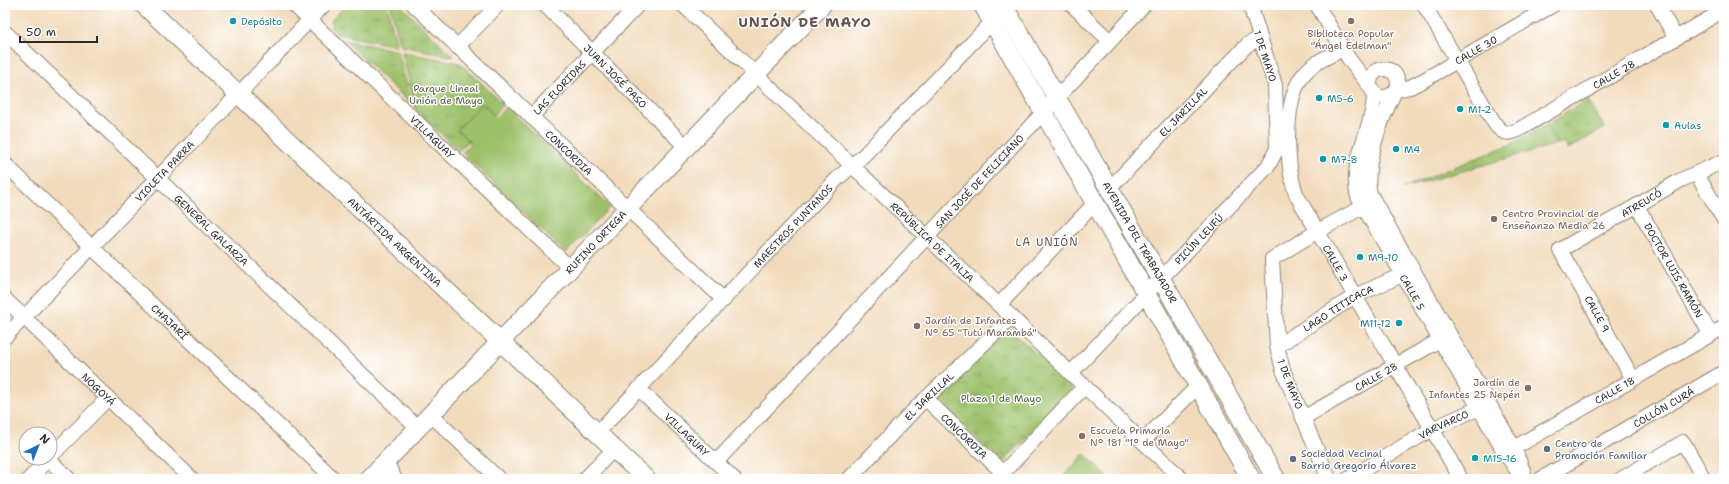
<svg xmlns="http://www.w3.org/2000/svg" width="1729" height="484" viewBox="0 0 1729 484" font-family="'Shantell Sans',sans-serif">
<defs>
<pattern id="park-tufts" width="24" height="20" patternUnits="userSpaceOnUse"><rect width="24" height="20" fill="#9dc16b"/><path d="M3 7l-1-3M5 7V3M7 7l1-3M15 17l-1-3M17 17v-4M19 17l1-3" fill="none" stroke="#809d58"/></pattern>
</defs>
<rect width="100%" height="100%" fill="#fff"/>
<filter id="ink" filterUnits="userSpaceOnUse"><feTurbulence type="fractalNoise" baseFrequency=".025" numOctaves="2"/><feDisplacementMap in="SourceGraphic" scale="8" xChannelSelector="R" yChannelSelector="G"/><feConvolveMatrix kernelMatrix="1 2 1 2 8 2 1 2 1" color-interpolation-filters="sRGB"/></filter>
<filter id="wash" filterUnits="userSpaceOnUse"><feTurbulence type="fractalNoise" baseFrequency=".012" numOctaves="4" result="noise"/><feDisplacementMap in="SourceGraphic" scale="16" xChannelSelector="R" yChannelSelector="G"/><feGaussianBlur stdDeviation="0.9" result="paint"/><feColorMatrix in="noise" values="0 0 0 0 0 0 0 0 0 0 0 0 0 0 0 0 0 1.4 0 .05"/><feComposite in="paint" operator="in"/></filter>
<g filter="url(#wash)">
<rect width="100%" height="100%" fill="#f2dbbc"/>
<g fill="#9dc16b" stroke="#64764b">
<polygon points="482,103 496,117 506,107 610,207 566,253 462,153 471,143 457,130"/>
<polygon points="1546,125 1557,144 1403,188 1511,144"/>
<polygon points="1084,454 1107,475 1103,479 1061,479"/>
</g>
<g fill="url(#park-tufts)" stroke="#64764b">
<polygon points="346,5 387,5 397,46 337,34 332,29 331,21"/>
<polygon points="390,5 400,5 454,57 401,46"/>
<polygon points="344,40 398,51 412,105"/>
<polygon points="402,52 460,63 503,104 494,115 482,104 457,130 469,141 459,151 416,110"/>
<polygon points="1588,100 1605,128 1568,149 1564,142 1557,144 1546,125"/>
<polygon points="1007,329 1012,331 1069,384 1072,391 1003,462 1001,462 936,400 936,397"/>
</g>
</g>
<g filter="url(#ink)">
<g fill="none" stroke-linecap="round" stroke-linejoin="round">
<g stroke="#8e8374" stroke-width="16">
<g id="minor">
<path id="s1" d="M294,5L570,268"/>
<path id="s2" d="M414,5L724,300"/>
<path id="s3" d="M545,5L686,147"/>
<path id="s4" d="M683,5L1182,479"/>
<polyline points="1072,5 1110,41"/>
<polyline points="1317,5 1349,59 1371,88"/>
<path id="s5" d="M1424,5L1495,124C1502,133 1507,135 1518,130L1724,10"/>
<polyline points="1657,5 1676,38"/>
<path id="s6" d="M5,32L418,428"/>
<polyline points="457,47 498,5"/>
<path id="s7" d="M1343,49C1330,56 1313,62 1304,74C1283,99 1285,167 1297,196L1461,479"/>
<circle cx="1384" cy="83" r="14"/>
<path id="s8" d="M1396,90L1410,87L1424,80L1553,5"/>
<path id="s9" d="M1374,93C1374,129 1348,161 1358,197L1505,453L1523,479"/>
<path d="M1394,93C1381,120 1363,165 1370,194L1514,448L1524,473"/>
<path id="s10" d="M531,117L638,5"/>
<path id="s11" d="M5,164L334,479"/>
<polyline points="1696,173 1724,220"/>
<path id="s12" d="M1109,189L1247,45L1260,38"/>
<path id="s13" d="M1637,206L1711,335"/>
<path id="s14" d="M5,299L192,479"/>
<polyline points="999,305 1095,203"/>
<path id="s15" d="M5,337L324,5"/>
<path id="s16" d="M1277,346L1355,296L1402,275"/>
<path id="s17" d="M1071,373L1268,166L1277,149L1275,85L1250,5"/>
<path id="s18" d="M1633,379L1560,250L1681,180L1724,161"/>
<path id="s19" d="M639,389L734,479"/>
<path id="s20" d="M926,399L1003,473"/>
<polyline points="431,415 499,479"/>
<path id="s21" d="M1303,418L1447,336"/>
<path id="s22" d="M597,433L837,179L862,157L992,22"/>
<polyline points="1143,441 1199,385"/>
<path id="s23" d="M1507,452L1724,327"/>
<polyline points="50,457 108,398"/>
<polyline points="48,459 69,479"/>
<polyline points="386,462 395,479"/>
<path id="s24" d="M716,462L1144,5"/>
<polyline points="29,479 49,458"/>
<polyline points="585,479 614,449"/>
<path id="s25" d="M849,479L919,405L1012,317"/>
<polyline points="997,479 1085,386"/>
<polyline points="1329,479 1283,370 1277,346 1272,259 1318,231 1370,203"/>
<path id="s26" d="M1348,479L1432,429L1479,408"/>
<path id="s27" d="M1541,479L1724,372"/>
<polyline points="1621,479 1683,442 1704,479"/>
</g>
</g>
<g stroke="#8e8374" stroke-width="20">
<g id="major">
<path id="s28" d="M144,5L646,479"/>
<polyline points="983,5 1251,479"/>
<path id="s29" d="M1003,5C1094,163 1186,320 1276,479"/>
<path id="s30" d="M369,479L822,5"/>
</g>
</g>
<use href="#minor" stroke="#fff" stroke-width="14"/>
<use href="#major" stroke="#fff" stroke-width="18"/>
</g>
</g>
<g fill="#0f9aa8" stroke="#fff" stroke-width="1.5">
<circle cx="233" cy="21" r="4"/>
<circle cx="1319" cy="98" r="4"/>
<circle cx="1460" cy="109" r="4"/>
<circle cx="1666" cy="125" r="4"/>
<circle cx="1396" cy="149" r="4"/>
<circle cx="1323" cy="159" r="4"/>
<circle cx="1360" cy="257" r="4"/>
<circle cx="1399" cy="323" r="4"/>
<circle cx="1475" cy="458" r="4"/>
</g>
<g fill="#8d6e63" stroke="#fff" stroke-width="1.5">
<circle cx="1351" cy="21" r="4"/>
<circle cx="1494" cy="219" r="4"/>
<circle cx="917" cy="326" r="4"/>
<circle cx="1528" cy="388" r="4"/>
<circle cx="1082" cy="436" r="4"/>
</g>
<g fill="#5c6f8a" stroke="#fff" stroke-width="1.5">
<circle cx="1547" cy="449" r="4"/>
<circle cx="1293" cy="459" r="4"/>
</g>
<g text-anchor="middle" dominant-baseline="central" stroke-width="3" stroke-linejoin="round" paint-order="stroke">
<g font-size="10" fill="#0d838f" stroke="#fff" text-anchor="start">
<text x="241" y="21">Depósito</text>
<text x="1327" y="98">M5-6</text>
<text x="1468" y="109">M1-2</text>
<text x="1674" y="125">Aulas</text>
<text x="1404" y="149">M4</text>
<text x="1331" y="159">M7-8</text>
<text x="1368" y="257">M9-10</text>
<text x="1391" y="323" text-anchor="end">M11-12</text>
<text x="1483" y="458">M15-16</text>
</g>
<g font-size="10" fill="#785e54" stroke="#fff" text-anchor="start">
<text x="1351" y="33" text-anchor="middle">Biblioteca Popular<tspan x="1351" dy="12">"Ángel Edelman"</tspan></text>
<text x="1502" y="213">Centro Provincial de<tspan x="1502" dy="12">Enseñanza Media 26</tspan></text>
<text x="925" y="320">Jardín de Infantes<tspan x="925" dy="12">N° 65 "Tutú Marambá"</tspan></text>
<text x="1520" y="382" text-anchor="end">Jardín de<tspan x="1520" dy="12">Infantes 25 Nepén</tspan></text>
<text x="1090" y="430">Escuela Primaria<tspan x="1090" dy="12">N° 181 "1° de Mayo"</tspan></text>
</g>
<g font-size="10" fill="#2b2b2b" stroke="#fff">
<text stroke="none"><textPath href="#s8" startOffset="90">CALLE 30</textPath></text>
<text transform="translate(1265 56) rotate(72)">1 DE MAYO</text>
<text stroke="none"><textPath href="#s5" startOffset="276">CALLE 28</textPath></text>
<text stroke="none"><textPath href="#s3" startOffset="100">JUAN JOSÉ PASO</textPath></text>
<text stroke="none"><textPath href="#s10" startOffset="41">LAS FLORIDAS</textPath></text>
<text stroke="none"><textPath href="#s12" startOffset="107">EL JARILLAL</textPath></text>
<text stroke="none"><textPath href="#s1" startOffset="191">VILLAGUAY</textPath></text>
<text stroke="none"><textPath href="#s2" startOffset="214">CONCORDIA</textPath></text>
<text stroke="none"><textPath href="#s15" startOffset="230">VIOLETA PARRA</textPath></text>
<text stroke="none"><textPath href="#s24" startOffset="385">SAN JOSÉ DE FELICIANO</textPath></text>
<text stroke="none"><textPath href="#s18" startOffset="242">ATREUCÓ</textPath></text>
<text stroke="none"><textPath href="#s22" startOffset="285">MAESTROS PUNTANOS</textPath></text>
<text stroke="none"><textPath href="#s6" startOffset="286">GENERAL GALARZA</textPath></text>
<text stroke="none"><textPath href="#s17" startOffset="185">PICÚN LEUFÚ</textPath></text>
<text stroke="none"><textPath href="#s28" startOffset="345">ANTÁRTIDA ARGENTINA</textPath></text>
<text stroke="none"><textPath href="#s30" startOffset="328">RUFINO ORTEGA</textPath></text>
<text stroke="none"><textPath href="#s4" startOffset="344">REPÚBLICA DE ITALIA</textPath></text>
<text stroke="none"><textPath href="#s29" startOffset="274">AVENIDA DEL TRABAJADOR</textPath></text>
<text stroke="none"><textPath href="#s7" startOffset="250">CALLE 3</textPath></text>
<text stroke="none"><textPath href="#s13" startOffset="74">DOCTOR LUIS RAMÓN</textPath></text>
<text stroke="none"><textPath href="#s9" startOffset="216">CALLE 5</textPath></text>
<text stroke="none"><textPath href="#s16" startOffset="72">LAGO TITICACA</textPath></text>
<text transform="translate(1597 314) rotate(61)">CALLE 9</text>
<text stroke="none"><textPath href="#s11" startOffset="228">CHAJARÍ</textPath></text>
<text stroke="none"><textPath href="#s21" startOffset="84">CALLE 28</textPath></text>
<text transform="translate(1290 384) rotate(69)">1 DE MAYO</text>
<text stroke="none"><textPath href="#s14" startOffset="130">NOGOYÁ</textPath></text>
<text stroke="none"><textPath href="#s23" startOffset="124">CALLE 18</textPath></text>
<text stroke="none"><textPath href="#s25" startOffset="115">EL JARILLAL</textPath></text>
<text stroke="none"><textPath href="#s27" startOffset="142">COLLÓN CURÁ</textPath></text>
<text stroke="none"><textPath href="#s26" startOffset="110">VARVARCO</textPath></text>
<text stroke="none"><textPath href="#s19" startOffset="66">VILLAGUAY</textPath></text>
<text stroke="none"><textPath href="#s20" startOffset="53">CONCORDIA</textPath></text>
</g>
<g font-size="10" fill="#536041" stroke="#fff">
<text x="446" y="88">Parque Lineal<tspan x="446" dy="12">Unión de Mayo</tspan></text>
<text x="1001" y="398">Plaza 1 de Mayo</text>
</g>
<g font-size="10" fill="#4e5e75" stroke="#fff" text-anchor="start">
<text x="1555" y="443">Centro de<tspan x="1555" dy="12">Promoción Familiar</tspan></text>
<text x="1301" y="453">Sociedad Vecinal<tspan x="1301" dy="12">Barrio Gregorio Álvarez</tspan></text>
</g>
<g font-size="11" letter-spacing="1" fill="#685250" stroke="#fff">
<text x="1047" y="242">LA UNIÓN</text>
</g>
<g font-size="14" font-weight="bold" letter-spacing="1" fill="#685250" stroke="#fff">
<text x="805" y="22">UNIÓN DE MAYO</text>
</g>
</g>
<rect width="1729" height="484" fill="none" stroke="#fff" stroke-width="20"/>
<g transform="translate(38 446) rotate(43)"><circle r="19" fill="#ffffff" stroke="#aaaaaa"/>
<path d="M0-3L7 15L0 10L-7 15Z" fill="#1f6fb2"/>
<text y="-6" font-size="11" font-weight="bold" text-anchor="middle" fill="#2b2b2b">N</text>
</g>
<path d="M20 36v6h77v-6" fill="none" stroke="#2b2b2b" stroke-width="2"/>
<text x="26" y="36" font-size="12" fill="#2b2b2b" stroke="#ffffff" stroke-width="3" paint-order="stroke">50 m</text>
</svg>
